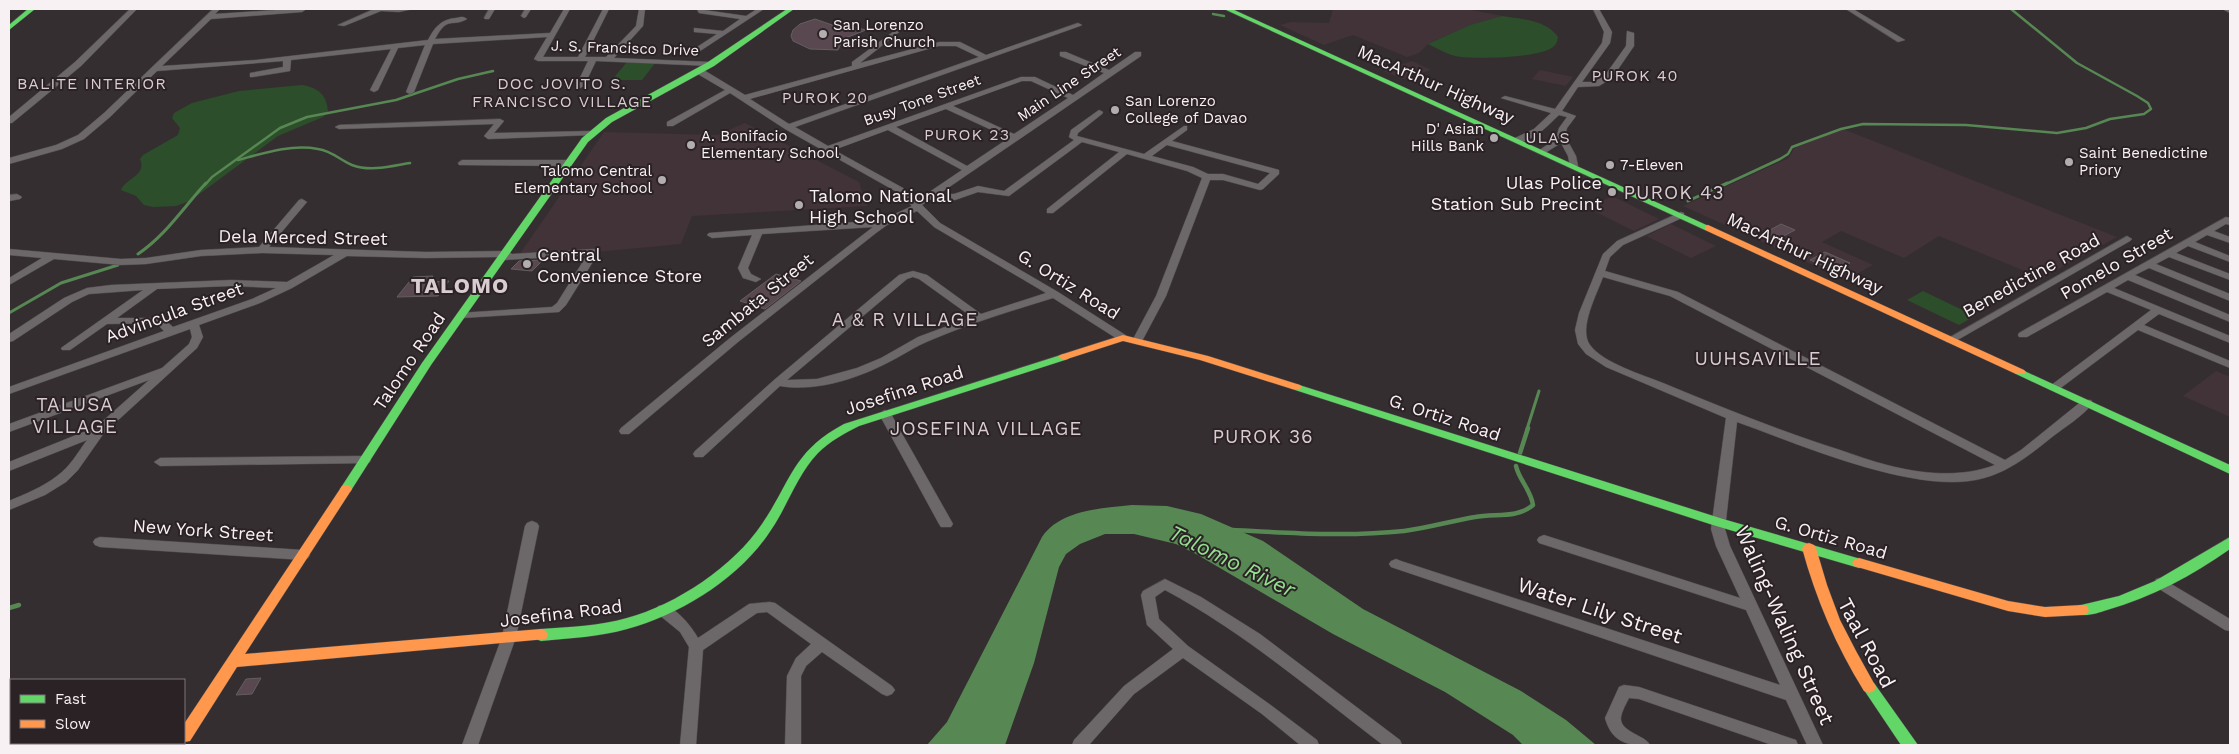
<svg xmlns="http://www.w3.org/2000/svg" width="2239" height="754" viewBox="0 0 2239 754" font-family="'Work Sans',sans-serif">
<rect width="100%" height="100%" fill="#342e31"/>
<g fill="#423339">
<polygon points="1333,9 1467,9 1502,16 1470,25 1428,44 1419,53 1407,57 1353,35 1324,45 1280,25 1291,22 1329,23"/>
<polygon points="1412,61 1431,70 1403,79 1383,71"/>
<polygon points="1540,70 1573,77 1566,86 1532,79"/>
<polygon points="745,123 859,182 867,206 692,216 681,244 596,252 519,255 604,132 717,135"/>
<polygon points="1843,129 2117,237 2042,278 1939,236 1904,258 1841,231 1822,242 1873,265 1846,280 1683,206 1789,158 1794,148"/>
<polygon points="1612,196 1659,219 1634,231 1588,208"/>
<polygon points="1671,224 1716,246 1691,258 1646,236"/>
<polygon points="2216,371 2230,377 2230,417 2183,396"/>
</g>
<g fill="#2d4e2a">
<path d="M1502,16C1520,19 1547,20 1558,37C1557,41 1557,44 1553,47C1539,58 1479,59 1461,57C1449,56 1439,49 1428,44L1470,25Z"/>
<polygon points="627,62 656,62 642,80 612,80"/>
<path d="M302,85C319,88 327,95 328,112L323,117L278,136L190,201L176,206L153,207L144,205L136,196L121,190C126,178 147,176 140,159L143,155L178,135L180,128L172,118L174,113L192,103L239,91Z"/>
<polygon points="1923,291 1975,316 1959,325 1907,300"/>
</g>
<path fill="#578753" d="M1132,505L1167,506L1201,514L1263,541L1363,609L1521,691L1566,720L1596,745H1523L1513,735L1445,692L1333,634L1196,554L1176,544L1134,534H1105L1080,544L1066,554L1059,567L1034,663L1005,745H927L947,722L1042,537C1060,510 1102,508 1132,505Z"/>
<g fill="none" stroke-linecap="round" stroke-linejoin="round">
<g stroke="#578753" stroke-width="2.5">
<polyline points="1213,14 1224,16"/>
<path d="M238,160C264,153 291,144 318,149C332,151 340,160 352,165C370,172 392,166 410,163"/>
<polyline points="205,185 212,177 280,128 307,117 396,100 458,79 493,71"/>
<polyline points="1724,185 1780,159 1788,154 1792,147 1841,129 1863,124 1966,125 2057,133 2086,128 2110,119 2144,114 2151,109 2148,103 2137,96 2077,63 2011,9"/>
</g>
<g stroke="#578753" stroke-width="3">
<polyline points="1688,201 1727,183"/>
<path d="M138,254C166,235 183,208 206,183"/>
<polyline points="9,313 61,283 118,265"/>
<polyline points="1527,429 1539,391"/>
</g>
<g stroke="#578753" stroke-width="4.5">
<polyline points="1520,453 1528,428"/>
<path d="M1233,530C1290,533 1347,537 1404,531C1428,528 1451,521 1475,517C1494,513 1517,519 1533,505C1531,490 1519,480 1516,466"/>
<polyline points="9,608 19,605"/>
</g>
</g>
<g fill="#594850" stroke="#635e60">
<polygon points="815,19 835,26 850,26 866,30 843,39 838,50 810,49 793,41 791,36 793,30 800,24"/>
<polygon points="1781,224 1795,230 1772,242 1759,236"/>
<polygon points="1825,252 1850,263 1835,271 1810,260"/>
<polygon points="543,260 532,271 511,269 519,261"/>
<polygon points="776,274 801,281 765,309 740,301"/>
<polygon points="433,276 429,282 449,281 438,296 397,297 413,277"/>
<polygon points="261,678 252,694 236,695 246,679"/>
</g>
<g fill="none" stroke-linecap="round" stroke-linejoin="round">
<g stroke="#504b4d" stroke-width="1">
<g id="street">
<polygon points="130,9 137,9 81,66 12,123 9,123 9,117 75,62"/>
<path d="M213,9H220L215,14L291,9L305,10L302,12L211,19L162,66L256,60L428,40C434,28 441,19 456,18C461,17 463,16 467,19C451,28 448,15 435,39L550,33L564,9H570L543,57H578L603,9H609L585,57H606L636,26L639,9H645L643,26L614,58L711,62L715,64L711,66L596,61L584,86L580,88L576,86L588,61H538L534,59L547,37L433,44L414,92L410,94L406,92L425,45L398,48L378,90L374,92L370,90L391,49L291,60L290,71L253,77H250V73L283,67V61L157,71L110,117L84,139L62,149L9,164V158L56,145L78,135L104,113Z"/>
<polygon points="374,9 413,9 399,12 381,11 344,26 338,25"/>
<polygon points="489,9 495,9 489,19 485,19 484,18"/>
<polygon points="525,9 531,9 526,17 524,18 521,16"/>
<polygon points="697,9 746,16 757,9 764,9 697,53 693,51 694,49 717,34 694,32 694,28 723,31 740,19 699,13"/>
<path d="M1593,9H1599L1612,32L1610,43L1582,82H1594L1606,74L1626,46L1627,31L1634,33V46L1612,78L1599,86L1578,87L1562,111L1576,116L1567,128L1565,136L1576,156L1578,166L1574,169L1570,166L1568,156L1561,143L1545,153H1539L1538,151L1556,139L1559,128L1567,117L1559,115C1548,125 1532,144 1515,142V138L1534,129L1551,113L1501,98L1505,96L1555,109L1602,43L1604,32Z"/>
<polygon points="1846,9 1853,9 1905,40 1898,42"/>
<polygon points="2223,9 2230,9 2230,13 2224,10"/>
<path d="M1078,23L1082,25L1080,26L795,127L828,146L1021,77H1035L1073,95L1104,73L1060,56V52H1066L1109,70L1135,52H1141V56L939,194H954L978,186L1004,191L1074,140L1069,137L1071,130L1099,110L1103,112L1102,114L1078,133L1077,136L1144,154L1184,126H1187V130L1172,141L1279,170V174L1263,189L1260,190L1223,180H1210L1166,296L1141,343L1137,344L1132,341L1156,296L1202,178L1187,171L1127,154L1053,213H1047V209L1119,152L1082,142L1009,196L978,192L955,200L931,199L922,205L940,223L1058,292L1127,336L1128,338L1127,340H1119L1053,298C1011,311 971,323 931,340C915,346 902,356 887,363C856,379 816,392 780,386L703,457H695L693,454L695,451L774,380L899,275L913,271L927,275L981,314L1046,293L934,227L917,211L887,225L876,233L738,342L629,434H621L619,431L621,428L730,338L873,227L762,234L748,268L751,274L761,279L756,282L743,278L738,268L752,235L712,238L707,235L709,233L882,220L912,206L897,192L785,129L730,93L673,126H667V122L725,90L696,73V69H702L745,95L852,66V62L901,26L905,28L903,29L860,63L939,42H960L986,55ZM939,46H956L979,57L789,124L750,99ZM1022,81H1031L1068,98L1014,134L953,106ZM946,109L1009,138L967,166L896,127ZM888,130L962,170L916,201L903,188L834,150ZM1167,145L1270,173L1258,184L1223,174H1208L1193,167L1152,156ZM913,277L919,279L972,317L918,337L881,358L857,368L817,379L787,380L907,279Z"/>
<polygon points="500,119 504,121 494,133 592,131 596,133 592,135 488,139 484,136 494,124 339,129 335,127 339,125"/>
<polygon points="462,160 569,160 573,163 569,166 459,165 458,163"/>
<polygon points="17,194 22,197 20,199 9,201 9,195"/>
<path d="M302,199L307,202L269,247L426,252L507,251L512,254L594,249L599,252L566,305L559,312L462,318L458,317L457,315L458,313L552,307L557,303L587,255L504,260L499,257L426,258L347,256L292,288L260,303L199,325L203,337L197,348L104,433L78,470L66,482L45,495L9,510V501C25,494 43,487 57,476C70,467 78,452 87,440L9,471V462L96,427L149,380L9,432V424L162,368L189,344L192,337L190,329L9,394V387L164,331L157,324L152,323L107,324L70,350H62L61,348L143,290L89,294L72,302L13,341L9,342V334L64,298L87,288L111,285L231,280L287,282L334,255L262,253L201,256L146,264L121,265L54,259L9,285V278L42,258L9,255V249L121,259L146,258L201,250L259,247L299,200ZM231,286L276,288L252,299L173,327L164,319L160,318H117L157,289Z"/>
<path d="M1681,212L1684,213V217L1623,245L1610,257L1605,271L1678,292L2005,460L2021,450L2083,400H2091L2093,403C2083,416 2065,427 2052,437C2031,454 2010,471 1984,478C1920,497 1799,444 1737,422L1725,529L1730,546L1823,745H1807L1786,700L1391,567L1389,564L1391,561L1396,559L1401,561L1780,685L1746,610L1539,543L1537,540L1539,537L1544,535L1740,598L1716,546L1711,529L1726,418L1606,367L1586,354L1578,344L1575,330L1579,313L1603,254L1617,241ZM1603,277L1670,296L1995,465C1961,478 1921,474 1887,465C1871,461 1855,455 1840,450C1780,431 1721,407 1663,383C1643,375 1603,363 1590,345C1578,329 1597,294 1603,277Z"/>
<polygon points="2226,217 2230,218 2230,225 2226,224 2214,231 2230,237 2230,243 2207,235 2195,242 2230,256 2230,262 2188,246 2176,253 2230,274 2230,280 2169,257 2156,264 2230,294 2230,301 2149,268 2135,275 2230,315 2230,322 2128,280 2114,288 2230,336 2230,343 2159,314 2144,325 2230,361 2230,368 2138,330 2058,390 2050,390 2048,388 2050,386 2151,310 2107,292 2027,337 2019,337 2018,335 2019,333"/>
<polygon points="2127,236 2132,239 2130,241 1954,342 1946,342 1945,340"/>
<polygon points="885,410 891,414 953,524 951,527 941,527 939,524 879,414"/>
<polygon points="365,456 369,457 371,460 369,463 160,466 154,462 160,458"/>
<polygon points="532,521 537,523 539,526 516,637 478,745 462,745 502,637 525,526 527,523"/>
<polygon points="100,537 303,550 308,552 310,555 308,558 303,560 100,547 95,545 93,542 95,539"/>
<polygon points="2161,578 2230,619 2230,631 2225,630 2156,587 2154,583 2156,579"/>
<path d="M1165,579L1201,597L1260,634L1400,740L1402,745H1383C1312,691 1245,633 1165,590L1155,597L1159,619L1188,646L1272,706L1317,740L1319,745H1300L1262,714L1183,658L1134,694L1089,745H1072L1074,740L1124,686L1173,649L1147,625L1141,595L1143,591Z"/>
<path d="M770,602L775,603L892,686L895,690L892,694L887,696L882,694L822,652L806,666L801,676V745H785L787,676L796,658L811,644L767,612L757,613L703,650L696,745H680L689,647L680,632L658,614L656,610L658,606C673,602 692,627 698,638L749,604Z"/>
<path d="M1624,685L1639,687L1790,738L1796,740L1798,745H1772L1639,699L1629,698C1626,704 1622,711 1621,717C1619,732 1645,735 1650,745C1628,746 1612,743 1605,718L1619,687Z"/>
</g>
</g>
<g stroke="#504b4d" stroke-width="1">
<g id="fast">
<polygon points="28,9 35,9 9,30 9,25"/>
<polygon points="787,9 794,9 714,66 612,122 588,142 431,365 350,492 342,492 340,489 342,486 422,363 582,138 606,118 708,62"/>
<polygon points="1224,9 1232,9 1713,228 1711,230 1705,230"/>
<path d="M1064,354L1070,357L1068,359L859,426C845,433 830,441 818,453C797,475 788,505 771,530C740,578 682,614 627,629C599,637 570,638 541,641L536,639L534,635L536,631L541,629C570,627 599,626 627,618C676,605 734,566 762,524C792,480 792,452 844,424Z"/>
<polygon points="2020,369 2230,465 2230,474 2016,374 2014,372 2016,370"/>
<polygon points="1296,384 1723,519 1864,560 1866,563 1864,566 1859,568 1713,525 1292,389 1290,387"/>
<path d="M2230,537V549C2192,576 2152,597 2107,610C2098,613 2086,617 2077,614L2075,610L2077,606L2119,596L2155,581Z"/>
<polygon points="1869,681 1874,683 1918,745 1901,745 1862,687 1864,683"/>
</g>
</g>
<g stroke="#504b4d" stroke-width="1">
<g id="slow">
<polygon points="1708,225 2024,370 2026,372 2024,374 2016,374 1705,230 1705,226"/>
<polygon points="1123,335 1208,356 1300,385 1302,387 1300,389 1292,389 1200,360 1123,341 1064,360 1058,357 1060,355"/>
<polygon points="346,485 350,486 352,489 245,654 541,629 546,631 548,635 546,639 237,667 190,741 184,742 184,724 342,486"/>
<path d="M1809,543L1814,545L1816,548L1827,585L1840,620L1856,651L1876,687L1874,691L1869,693L1864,691C1836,646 1816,599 1802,548L1804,545Z"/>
<polygon points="1859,558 2008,601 2045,607 2082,605 2087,606 2089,610 2087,614 2082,615 2045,617 2008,611 1854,566 1852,563 1854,560"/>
</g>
</g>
<use href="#street" fill="#6c686a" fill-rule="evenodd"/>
<use href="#fast" fill="#63d668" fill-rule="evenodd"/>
<use href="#slow" fill="#ff974d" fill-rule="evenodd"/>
</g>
<g fill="#b3adb0" stroke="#2b2226" stroke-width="2">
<circle cx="823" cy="34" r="5"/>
<circle cx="1115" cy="110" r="5"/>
<circle cx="1494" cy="138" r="5"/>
<circle cx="691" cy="145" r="5"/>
<circle cx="2069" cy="162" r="5"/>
<circle cx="1610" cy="165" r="5"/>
<circle cx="662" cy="180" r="5"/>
<circle cx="1612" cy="192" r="5"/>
<circle cx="799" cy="205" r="5"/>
<circle cx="527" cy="264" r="5"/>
</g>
<g text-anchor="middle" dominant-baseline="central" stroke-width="4" stroke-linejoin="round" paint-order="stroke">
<g font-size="15" fill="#f8f1f4" stroke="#2b2226" text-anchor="start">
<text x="833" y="25">San Lorenzo<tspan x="833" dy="17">Parish Church</tspan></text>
<text x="1125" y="101">San Lorenzo<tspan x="1125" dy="17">College of Davao</tspan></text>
<text x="1484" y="129" text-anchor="end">D' Asian<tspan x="1484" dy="17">Hills Bank</tspan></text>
<text x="701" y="136">A. Bonifacio<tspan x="701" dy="17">Elementary School</tspan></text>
<text x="2079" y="153">Saint Benedictine<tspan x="2079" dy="17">Priory</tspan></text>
<text x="1620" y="165">7-Eleven</text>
<text x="652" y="171" text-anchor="end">Talomo Central<tspan x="652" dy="17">Elementary School</tspan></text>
</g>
<g font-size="15" fill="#f8f1f4" stroke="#2b2226">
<text transform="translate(625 48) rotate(2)">J. S. Francisco Drive</text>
<text transform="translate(1069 84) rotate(-34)">Main Line Street</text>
<text transform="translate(922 100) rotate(-20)">Busy Tone Street</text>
</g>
<g font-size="16" letter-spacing="1" fill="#dacdd2" stroke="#2b2226">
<text x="1635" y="75">PUROK 40</text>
<text x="92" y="83">BALITE INTERIOR</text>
<text x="562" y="83">DOC JOVITO S.<tspan x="562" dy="18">FRANCISCO VILLAGE</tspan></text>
<text x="825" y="97">PUROK 20</text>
<text x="967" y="134">PUROK 23</text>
</g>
<g font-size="16" letter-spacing="1" fill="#dacdd2" stroke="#2b2226">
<text x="1548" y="137">ULAS</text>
</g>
<g font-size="18" fill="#f8f1f4" stroke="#2b2226">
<text transform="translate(1436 84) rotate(24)">MacArthur Highway</text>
<text transform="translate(303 237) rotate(1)">Dela Merced Street</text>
<text transform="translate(1805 253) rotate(25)">MacArthur Highway</text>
<text transform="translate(2116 263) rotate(-30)">Pomelo Street</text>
<text transform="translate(2031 275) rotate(-29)">Benedictine Road</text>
<text transform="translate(1069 284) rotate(32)">G. Ortiz Road</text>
<text transform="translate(757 300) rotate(-39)">Sambata Street</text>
<text transform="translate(174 312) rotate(-20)">Advincula Street</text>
<text transform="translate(409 361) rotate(-56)">Talomo Road</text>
<text transform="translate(904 390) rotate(-18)">Josefina Road</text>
<text transform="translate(1445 417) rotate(18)">G. Ortiz Road</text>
<text transform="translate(203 530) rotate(4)">New York Street</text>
<text transform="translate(1831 537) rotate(16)">G. Ortiz Road</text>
<text transform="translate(561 613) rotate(-7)">Josefina Road</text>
</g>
<g font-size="18" fill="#f8f1f4" stroke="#2b2226" text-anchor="start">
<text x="1602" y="182" text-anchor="end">Ulas Police<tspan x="1602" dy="21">Station Sub Precint</tspan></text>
<text x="809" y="195">Talomo National<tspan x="809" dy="21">High School</tspan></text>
<text x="537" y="254">Central<tspan x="537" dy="21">Convenience Store</tspan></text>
</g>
<g font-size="19" letter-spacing="1" fill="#dacdd2" stroke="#2b2226">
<text x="1674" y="192">PUROK 43</text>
<text x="905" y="319">A &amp; R VILLAGE</text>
<text x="1758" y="358">UUHSAVILLE</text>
<text x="75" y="404">TALUSA<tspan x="75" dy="22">VILLAGE</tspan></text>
<text x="986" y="428">JOSEFINA VILLAGE</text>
<text x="1263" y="436">PUROK 36</text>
</g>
<g font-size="21" fill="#f8f1f4" stroke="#2b2226">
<text transform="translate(1600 610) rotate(18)">Water Lily Street</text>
<text transform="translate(1785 625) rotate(66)">Waling-Waling Street</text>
<text transform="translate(1867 643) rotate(62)">Taal Road</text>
</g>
<g font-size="22" font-weight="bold" letter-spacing="1" fill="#dacdd2" stroke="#2b2226">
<text x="460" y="285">TALOMO</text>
</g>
<g font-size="22" font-style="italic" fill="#94df8f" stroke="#2b2226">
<text transform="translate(1232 561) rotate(26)">Talomo River</text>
</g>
</g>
<rect width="2239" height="754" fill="none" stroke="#f8f1f4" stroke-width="20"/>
<rect x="10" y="679" width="175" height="65" fill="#2b2226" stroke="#7d7578"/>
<rect x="20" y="695" width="25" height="8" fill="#63d668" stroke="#7d7578"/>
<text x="55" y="704" font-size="15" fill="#f8f1f4">Fast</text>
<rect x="20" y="720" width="25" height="8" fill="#ff974d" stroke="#7d7578"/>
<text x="55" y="729" font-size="15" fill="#f8f1f4">Slow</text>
</svg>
